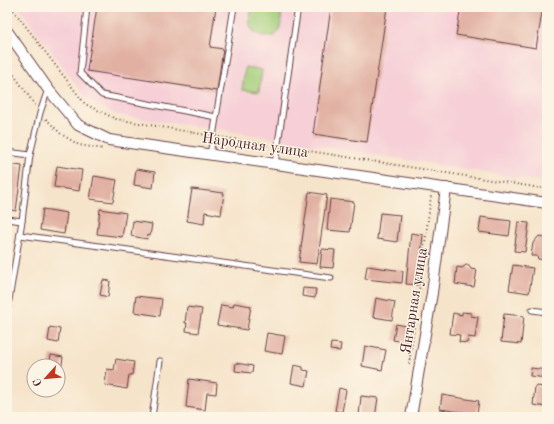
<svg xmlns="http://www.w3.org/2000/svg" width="554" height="424" viewBox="0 0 554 424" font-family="'Old Standard TT',serif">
<rect width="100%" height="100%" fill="#fcf5e5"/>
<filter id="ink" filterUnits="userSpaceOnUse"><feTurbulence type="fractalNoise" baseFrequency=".025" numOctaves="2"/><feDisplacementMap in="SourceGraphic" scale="8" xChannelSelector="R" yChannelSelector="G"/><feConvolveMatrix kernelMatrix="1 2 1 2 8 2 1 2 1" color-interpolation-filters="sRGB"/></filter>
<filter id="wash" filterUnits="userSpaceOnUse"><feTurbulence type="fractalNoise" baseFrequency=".012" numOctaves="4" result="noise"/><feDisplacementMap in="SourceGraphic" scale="16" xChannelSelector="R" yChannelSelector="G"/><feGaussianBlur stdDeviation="0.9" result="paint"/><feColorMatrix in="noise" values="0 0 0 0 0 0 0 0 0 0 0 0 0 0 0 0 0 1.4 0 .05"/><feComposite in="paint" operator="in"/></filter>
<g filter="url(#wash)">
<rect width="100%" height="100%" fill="#f6e4ca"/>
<polygon fill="#f6cfd7" points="18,7 547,7 547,183 223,130 116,115 86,98"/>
<g fill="#a0cc78" stroke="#757652">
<path d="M252,7H282C281,14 282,26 278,32C273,40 255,36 251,28C248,23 251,13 252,7Z"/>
<polygon points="245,67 262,70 259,92 242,90"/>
</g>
<g id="blocks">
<g fill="#e1b0a2">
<polygon points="97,7 216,7 210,47 223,49 217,91 87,71"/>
<polygon points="331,7 387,7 367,142 313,134"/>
<polygon points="461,7 543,7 536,48 456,35"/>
<polygon points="7,164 22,166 16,211 7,209"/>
<polygon points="57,166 82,170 79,191 54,187"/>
<polygon points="136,169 155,172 153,188 134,185"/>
<polygon points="94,176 117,180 113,202 90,199"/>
<polygon points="192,189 224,193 221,215 205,212 204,224 187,221"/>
<polygon points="309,192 327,195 317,264 299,262"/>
<polygon points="330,199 354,202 350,232 327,230"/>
<polygon points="43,209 67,213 64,234 40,230"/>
<polygon points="100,209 126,213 122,237 97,234"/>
<polygon points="380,213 400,215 397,242 377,239"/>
<polygon points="481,217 511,221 509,236 479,232"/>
<polygon points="133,221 152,224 150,236 148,235 147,239 131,236"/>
<polygon points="518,222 529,223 525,252 514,251"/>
<polygon points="411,233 423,235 418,285 406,284"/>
<polygon points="539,236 547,238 546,260 538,259 537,256 531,256 533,243"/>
<polygon points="322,249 335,250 333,268 320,267"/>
<polygon points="466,265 468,265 471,269 477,270 474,287 455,284 457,267 462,268"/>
<polygon points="513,265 533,268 529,293 509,290"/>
<polygon points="367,266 403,271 402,283 365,279"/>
<polygon points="103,280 110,281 108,297 100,295"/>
<polygon points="303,288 316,289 315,298 302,296"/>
<polygon points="136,296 162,299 160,316 134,312"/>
<polygon points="376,298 395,302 392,320 373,317"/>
<polygon points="234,303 251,306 247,330 217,325 221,305 233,307"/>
<polygon points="187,307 202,309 198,333 186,331 187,323 185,323"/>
<polygon points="462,312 471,313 471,316 478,317 475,338 468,337 467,343 459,342 460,335 450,334 453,313 462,315"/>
<polygon points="504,314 524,316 521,344 501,342"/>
<polygon points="396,324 412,327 409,343 393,340"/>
<polygon points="50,327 60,329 58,343 48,341"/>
<polygon points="267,333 285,336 282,354 264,351"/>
<polygon points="331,343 341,344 340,351 330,350"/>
<polygon points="365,346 386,350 382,370 362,366"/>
<polygon points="51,355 63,357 60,377 58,377 58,366 49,366"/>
<polygon points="116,359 134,362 132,375 129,375 127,389 105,385 107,369 114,370"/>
<polygon points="236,363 253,366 252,373 235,371"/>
<polygon points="294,365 303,367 303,370 309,371 306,386 291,383"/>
<polygon points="531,368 547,370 547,378 530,376"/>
<polygon points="189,379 217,383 216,394 207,393 205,410 186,407"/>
<polygon points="535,386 547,387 547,407 533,405"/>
<polygon points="339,388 346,390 342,412 335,411"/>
<polygon points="442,395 479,401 477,414 440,409"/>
<polygon points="361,396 378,398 375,417 359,416"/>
</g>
</g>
</g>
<g filter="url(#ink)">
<use href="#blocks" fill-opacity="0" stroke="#643d43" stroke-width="1"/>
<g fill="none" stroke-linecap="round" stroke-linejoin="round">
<g stroke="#643d43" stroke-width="7">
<g id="service">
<polyline points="87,7 80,73 102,95 216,117"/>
<polyline points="7,152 30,155 40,113 48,89"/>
<polyline points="210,155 234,7"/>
<polyline points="275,164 298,7"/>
<polyline points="7,219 22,221 30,155"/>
<polyline points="20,235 331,278"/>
<polyline points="532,310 547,312"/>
<polyline points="7,312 22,221"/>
<polyline points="152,417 160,361"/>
</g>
</g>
<g stroke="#643d43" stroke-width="12">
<g id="minor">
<polyline points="7,31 48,89 78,125 109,140 547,203"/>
<polyline points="411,417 432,293 446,188"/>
</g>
</g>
<g stroke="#643d43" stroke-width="2" stroke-dasharray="1 3" stroke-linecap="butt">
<polyline points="11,7 85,104 116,119 207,135"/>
<polyline points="7,65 35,105"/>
<polyline points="46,119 61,134 79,145 104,149"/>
<polyline points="219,137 270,145"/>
<polyline points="284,147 547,189"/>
<polyline points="409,364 419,291 431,196"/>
</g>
<use href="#service" stroke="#fff" stroke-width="5"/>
<use href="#minor" stroke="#fff" stroke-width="10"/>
</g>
</g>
<g text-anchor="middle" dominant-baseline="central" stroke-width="3" stroke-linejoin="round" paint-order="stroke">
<g font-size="15" fill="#4a1f2b" stroke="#fcf5e5">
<text transform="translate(255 146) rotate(8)">Народная улица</text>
<text transform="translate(415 301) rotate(-81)">Янтарная улица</text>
</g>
</g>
<rect width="554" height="424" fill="none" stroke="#fcf5e5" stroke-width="24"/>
<g transform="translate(46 378) rotate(243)"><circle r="19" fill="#fcf5e5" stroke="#b59f9b"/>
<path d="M0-3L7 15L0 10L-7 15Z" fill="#c8321e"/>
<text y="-6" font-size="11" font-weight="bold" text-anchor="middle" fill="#4a1f2b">С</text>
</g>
</svg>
